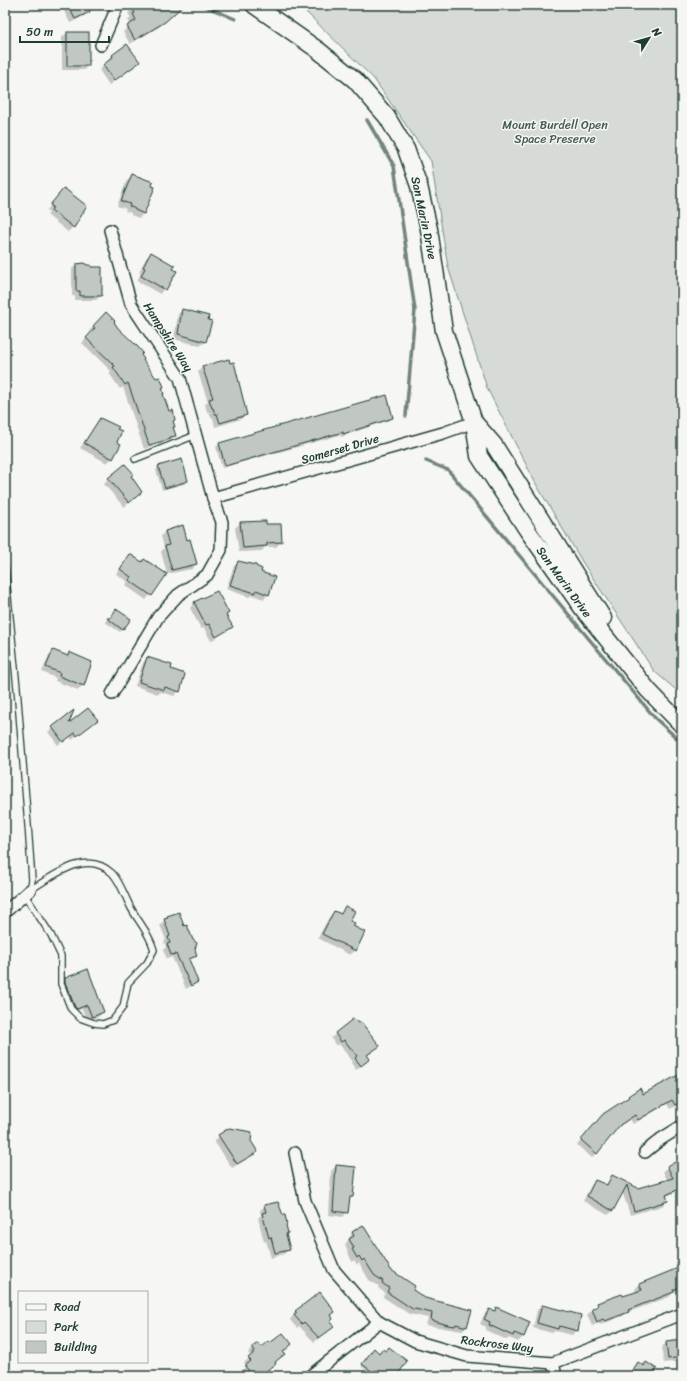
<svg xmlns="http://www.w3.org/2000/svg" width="687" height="1381" viewBox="0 0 687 1381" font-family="Sriracha,sans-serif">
<rect width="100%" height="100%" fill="#f6f6f2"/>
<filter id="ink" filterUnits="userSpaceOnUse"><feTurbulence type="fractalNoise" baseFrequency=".025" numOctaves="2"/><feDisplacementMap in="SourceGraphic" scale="8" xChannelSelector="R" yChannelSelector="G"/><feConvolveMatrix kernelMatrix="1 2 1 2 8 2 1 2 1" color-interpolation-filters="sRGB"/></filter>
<g filter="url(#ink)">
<polygon fill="#d6dbd6" stroke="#7a8c85" points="299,5 682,5 682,695 654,671 583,563 536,484 487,388 448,267 431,161 374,79"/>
<g fill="#0003">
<polygon points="61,5 85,5 89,11 84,16 70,23"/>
<polygon points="138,5 183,5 159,27 130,44 123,32 131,24 128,20 131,18 128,13"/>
<polygon points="67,33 88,65 84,70 62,70 62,37"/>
<polygon points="112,56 139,62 109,85 99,70 109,62 108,60"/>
<polygon points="132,175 144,213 139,218 131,215 131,213 125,211 126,209 117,206 127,180"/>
<polygon points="60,194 73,227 68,232 47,215 49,213 47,210"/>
<polygon points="151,253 175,271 160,294 137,281 141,273 139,272 146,258"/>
<polygon points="76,265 101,295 96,300 75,300 75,296 72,296 72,269"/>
<polygon points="182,310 205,342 200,346 174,339 178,314"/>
<polygon points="106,314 140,355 161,388 174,426 173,428 175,435 170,440 144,449 123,387 120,389 109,373 111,371 82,343 91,333 89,331"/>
<polygon points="228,360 246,414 241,419 215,427 213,418 211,418 209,412 207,412 205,404 208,402 198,372 202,367"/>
<polygon points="386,397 392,418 389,420 341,437 340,435 222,468 216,447 219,444"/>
<polygon points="100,419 116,429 116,442 112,458 107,463 80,448"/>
<polygon points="125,465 130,476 136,497 124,507 104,484"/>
<polygon points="159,467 187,481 184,484 162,490 156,470"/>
<polygon points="265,522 265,525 281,542 276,547 265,547 262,551 239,552 235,528 240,523"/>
<polygon points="165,531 186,541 196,564 192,569 167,574 161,552 164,548 161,536"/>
<polygon points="130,555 142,563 166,574 146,600 125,585 128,582 116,574"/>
<polygon points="239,562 260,573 268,594 264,599 252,595 249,597 226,589 234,566"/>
<polygon points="217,593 231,627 211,641 204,628 201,629 190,608 194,603"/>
<polygon points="107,619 109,619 123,629 120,632 105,622"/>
<polygon points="53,651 67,656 69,654 83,685 78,690 55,681 56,678 42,672 49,655"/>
<polygon points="147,658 179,691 174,696 161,692 158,694 135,686 143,663"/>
<polygon points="72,713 67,726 96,720 72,740 70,736 58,745 48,732"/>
<polygon points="345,908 352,927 355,950 350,955 318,938 329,917 334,912 339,915"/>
<polygon points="168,917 194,949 196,955 188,961 197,982 186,989 172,957 167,959 163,950 166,947 164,942 166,940 160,925"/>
<polygon points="66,979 103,1012 98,1017 87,1021 82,1009 71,1013 61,983"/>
<polygon points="354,1019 378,1046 367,1056 364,1063 356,1070 351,1063 353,1062 339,1044 336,1046 331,1038"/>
<polygon points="682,1074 682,1103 670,1109 667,1104 633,1124 630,1119 617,1128 592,1158 577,1145 603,1115"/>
<polygon points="229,1129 250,1141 257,1152 232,1168 214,1141"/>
<polygon points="682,1159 682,1189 665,1197 667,1201 662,1206 630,1215 622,1191 613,1211 608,1215 583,1201 591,1186 595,1181 605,1186 612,1177 637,1189 668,1181 663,1172 670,1165"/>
<polygon points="336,1166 352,1197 348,1200 347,1212 343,1217 329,1215 331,1171"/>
<polygon points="265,1206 285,1226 289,1249 284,1254 271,1258 266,1241 264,1242 258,1218 261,1215 260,1210"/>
<polygon points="363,1227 390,1271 411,1290 467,1326 462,1331 426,1325 428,1318 409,1314 383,1297 385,1293 378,1288 379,1286 369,1280 359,1263 357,1265 354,1260 352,1262 345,1245 352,1233"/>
<polygon points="682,1269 682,1289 674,1292 669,1297 626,1313 623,1316 600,1325 599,1323 592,1326 587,1315 598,1304 636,1293 635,1289 640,1284"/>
<polygon points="542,1306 577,1330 572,1335 555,1331 552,1333 533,1328 537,1310"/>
<polygon points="497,1308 529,1322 523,1337 518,1342 509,1338 507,1340 485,1330 486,1327 480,1324 484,1315 489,1310 493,1312"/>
<polygon points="296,1311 330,1316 328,1331 314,1342 299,1326 297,1328 290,1320"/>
<polygon points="682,1338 682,1361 664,1363 661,1348 666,1343"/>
<polygon points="253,1348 261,1348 282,1352 274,1362 275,1364 264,1374 263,1372 258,1376 245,1376 241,1371 246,1366 244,1363 251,1356 248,1353"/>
<polygon points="379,1353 395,1376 374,1376 361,1366 370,1354"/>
</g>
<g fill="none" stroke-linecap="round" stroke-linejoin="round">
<g stroke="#72847d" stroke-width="3.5">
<polyline points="205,6 235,19"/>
<polyline points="367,120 394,166 415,310 406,416"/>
<polyline points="426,461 448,470 655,718 682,743"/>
</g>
</g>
<g fill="#c1c8c3" stroke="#1f3d34">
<polygon points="68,5 87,5 90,12 75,19"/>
<polygon points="130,5 184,5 165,22 135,40 127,26 136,20 133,14 135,13"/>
<rect x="67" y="32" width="22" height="34"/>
<polygon points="127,44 140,62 114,81 103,65 113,57 112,55"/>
<polygon points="132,174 153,182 152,186 155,187 144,214 135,210 135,209 129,206 130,204 121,201"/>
<polygon points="64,188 87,206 74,228 51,210 53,207 50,205"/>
<polygon points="151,252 175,266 173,269 177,271 166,290 141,276 145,268 143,267"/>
<polygon points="85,263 86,265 91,265 91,267 102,267 102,296 80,296 80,291 76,291 76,264"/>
<polygon points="182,309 209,316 208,320 212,321 206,342 178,334"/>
<polygon points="106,312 115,321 114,322 118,328 138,347 143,353 141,355 144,359 143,360 156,378 160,377 164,387 162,388 164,394 163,394 169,411 173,410 175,420 173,421 175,427 173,427 176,436 170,437 171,439 149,445 128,383 125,385 113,367 115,366 86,338 95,328 93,326"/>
<polygon points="229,359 230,363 234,362 247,415 220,423 217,414 215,414 213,408 212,408 209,399 213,398 202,366"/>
<polygon points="387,395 393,418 343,434 343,432 225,466 219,443"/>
<polygon points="100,418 119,427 117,429 122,431 117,442 121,444 113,459 84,443"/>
<polygon points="182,459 188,481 165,488 158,466"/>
<polygon points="125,464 134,474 131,476 142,492 129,503 108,478"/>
<polygon points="266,521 266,524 281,524 282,542 267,543 267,546 243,548 240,522"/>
<polygon points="183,525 187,540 190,539 197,564 172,570 165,546 169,545 165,531"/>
<polygon points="130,554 142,562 144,559 167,574 152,596 129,580 131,577 120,569"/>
<polygon points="238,561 256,565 256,566 262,569 261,572 275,577 269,595 256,590 255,593 230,585"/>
<polygon points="217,591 229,613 226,615 233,627 216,637 209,624 206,625 194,602"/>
<polygon points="116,609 131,619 123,630 107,618 110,618"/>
<polygon points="53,650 68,656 69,652 92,662 84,686 59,676 60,673 46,667"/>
<polygon points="147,657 172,665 171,669 185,674 180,692 165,687 164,690 139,682"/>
<polygon points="88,708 98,720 77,736 75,733 63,742 52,727 74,710 69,723"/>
<polygon points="345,906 355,911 350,921 355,923 353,926 365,932 356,951 322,934 334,911 341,914"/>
<polygon points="179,912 184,926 187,925 193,940 197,943 195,949 197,956 189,959 198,982 191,986 176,954 171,955 167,944 170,943 168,937 170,936 164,919 168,918 167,916"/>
<polygon points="88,969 104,1012 92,1017 87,1005 77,1009 75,1007 65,982 65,978"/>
<polygon points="354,1018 359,1023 361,1022 380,1046 367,1055 370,1059 361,1066 355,1058 357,1056 344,1040 341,1042 335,1033"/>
<polygon points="682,1073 682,1101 675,1105 672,1100 638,1120 635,1115 620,1125 597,1154 581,1140 603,1114 629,1097 628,1096 640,1088 643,1094"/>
<polygon points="229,1128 252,1132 251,1141 258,1152 237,1164 218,1135"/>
<polygon points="682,1159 682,1195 679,1189 666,1195 668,1201 634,1211 627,1185 613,1211 587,1196 595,1180 607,1185 612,1175 638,1188 673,1178 667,1166"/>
<polygon points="336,1165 356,1167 353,1197 350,1197 348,1213 333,1211"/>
<polygon points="278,1202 283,1215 285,1215 287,1224 286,1225 288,1233 286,1234 290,1250 275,1253 271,1237 269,1238 262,1213 266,1212 264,1205"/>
<polygon points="363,1225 391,1270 415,1286 413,1290 425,1298 472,1310 467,1327 456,1324 455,1326 448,1325 431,1320 432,1313 415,1309 414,1310 387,1292 389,1288 382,1283 383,1281 374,1275 364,1259 362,1261 359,1256 357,1258 352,1249 354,1248 349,1239 354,1236 352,1232"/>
<polygon points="678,1268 682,1286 673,1290 674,1292 638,1306 628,1310 629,1312 605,1321 603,1319 597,1322 592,1309 598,1306 597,1303 622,1294 623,1296 642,1290 639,1284"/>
<polygon points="320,1292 335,1312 331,1315 333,1319 330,1322 334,1327 319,1338 304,1322 302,1324 294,1315 297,1313 295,1311"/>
<polygon points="542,1305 581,1315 578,1331 559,1326 558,1329 537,1323"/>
<polygon points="496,1307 530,1322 524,1337 514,1333 513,1336 489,1325 490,1322 484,1319 489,1309 495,1311"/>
<polygon points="283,1333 292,1344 283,1352 285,1354 275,1362 276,1364 259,1376 253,1376 245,1366 251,1361 248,1358 255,1352 252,1347 258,1343 262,1347 269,1341 270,1343"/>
<polygon points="682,1340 682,1357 668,1359 666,1342"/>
<polygon points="389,1347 407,1361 397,1376 384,1376 376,1370 374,1373 362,1364 374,1348 379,1353 382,1349 386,1351"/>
<polygon points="638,1362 644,1366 646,1362 657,1369 654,1373 659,1376 629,1376"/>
</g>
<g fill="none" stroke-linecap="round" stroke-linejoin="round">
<g stroke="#1f3d34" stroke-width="8">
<g id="service">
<polyline points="135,459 196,435"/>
<polyline points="5,567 17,688 28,825 32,880 30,890"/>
<path d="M25,895L51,935L61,956V984L71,1009L80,1018L94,1023L103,1024L113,1020L123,1007L128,983L147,963L154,950C149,932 139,923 131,908C125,897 120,881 112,873C86,848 52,877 30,890"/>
</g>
</g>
<g stroke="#1f3d34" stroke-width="14">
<g id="minor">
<polyline points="101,45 118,5"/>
<polyline points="110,230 131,304 180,378 213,498 222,522 221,550 207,575 178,595 158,617 112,694"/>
<polyline points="213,498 443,433 474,422"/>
<polyline points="5,912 30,890"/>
<polyline points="645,1152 661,1139 682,1126"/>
<polyline points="295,1153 305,1201 334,1270 379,1322 415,1341 467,1356 553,1363 682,1314"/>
<polyline points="553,1363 556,1376"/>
<polyline points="310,1376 379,1322"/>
</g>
</g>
<g stroke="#1f3d34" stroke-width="19">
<g id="secondary">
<polyline points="254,5 318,50 355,80 387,117 406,149 419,186 429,229 444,331 474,422 479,456 528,531 583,609 648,690 682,725"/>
<polyline points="474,422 494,445 603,618"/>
</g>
</g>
<use href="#service" stroke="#f6f6f2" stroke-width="5.5"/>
<use href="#minor" stroke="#f6f6f2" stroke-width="11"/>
<use href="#secondary" stroke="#f6f6f2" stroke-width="16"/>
</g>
</g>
<g text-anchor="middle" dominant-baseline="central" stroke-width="3" stroke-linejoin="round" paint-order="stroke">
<g font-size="12" fill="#445d54" stroke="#f6f6f2">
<text x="555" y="125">Mount Burdell Open<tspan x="555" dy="14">Space Preserve</tspan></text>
</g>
<g font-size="12" fill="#1f3d34" stroke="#f6f6f2">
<text transform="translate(424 218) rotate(78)">San Marin Drive</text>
<text transform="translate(168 337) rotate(57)">Hampshire Way</text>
<text transform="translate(340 449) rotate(-16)">Somerset Drive</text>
<text transform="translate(564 582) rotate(54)">San Marin Drive</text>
<text transform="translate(497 1344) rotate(7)">Rockrose Way</text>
</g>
</g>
<rect width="687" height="1381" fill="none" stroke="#f6f6f2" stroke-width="20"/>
<rect x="10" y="10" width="667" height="1361" fill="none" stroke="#1f3d34" stroke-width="1.5" filter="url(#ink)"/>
<rect x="18" y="1291" width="130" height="72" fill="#f6f6f2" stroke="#a0aca6"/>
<rect x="26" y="1304" width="20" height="6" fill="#f6f6f2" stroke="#a0aca6"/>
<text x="54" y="1311" font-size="12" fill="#1f3d34">Road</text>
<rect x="26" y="1321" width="20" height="12" fill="#d6dbd6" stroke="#a0aca6"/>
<text x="54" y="1331" font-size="12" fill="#1f3d34">Park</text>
<rect x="26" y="1341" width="20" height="12" fill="#c1c8c3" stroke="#a0aca6"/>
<text x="54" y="1351" font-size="12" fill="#1f3d34">Building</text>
<g transform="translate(649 38) rotate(53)" stroke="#f6f6f2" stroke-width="3" paint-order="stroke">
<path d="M0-3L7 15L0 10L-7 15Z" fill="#1f3d34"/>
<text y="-6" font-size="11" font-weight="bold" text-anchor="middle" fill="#1f3d34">N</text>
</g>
<path d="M20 36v6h89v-6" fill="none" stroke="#1f3d34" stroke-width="2"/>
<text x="26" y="36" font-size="12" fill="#1f3d34" stroke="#f6f6f2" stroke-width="3" paint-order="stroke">50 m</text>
</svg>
